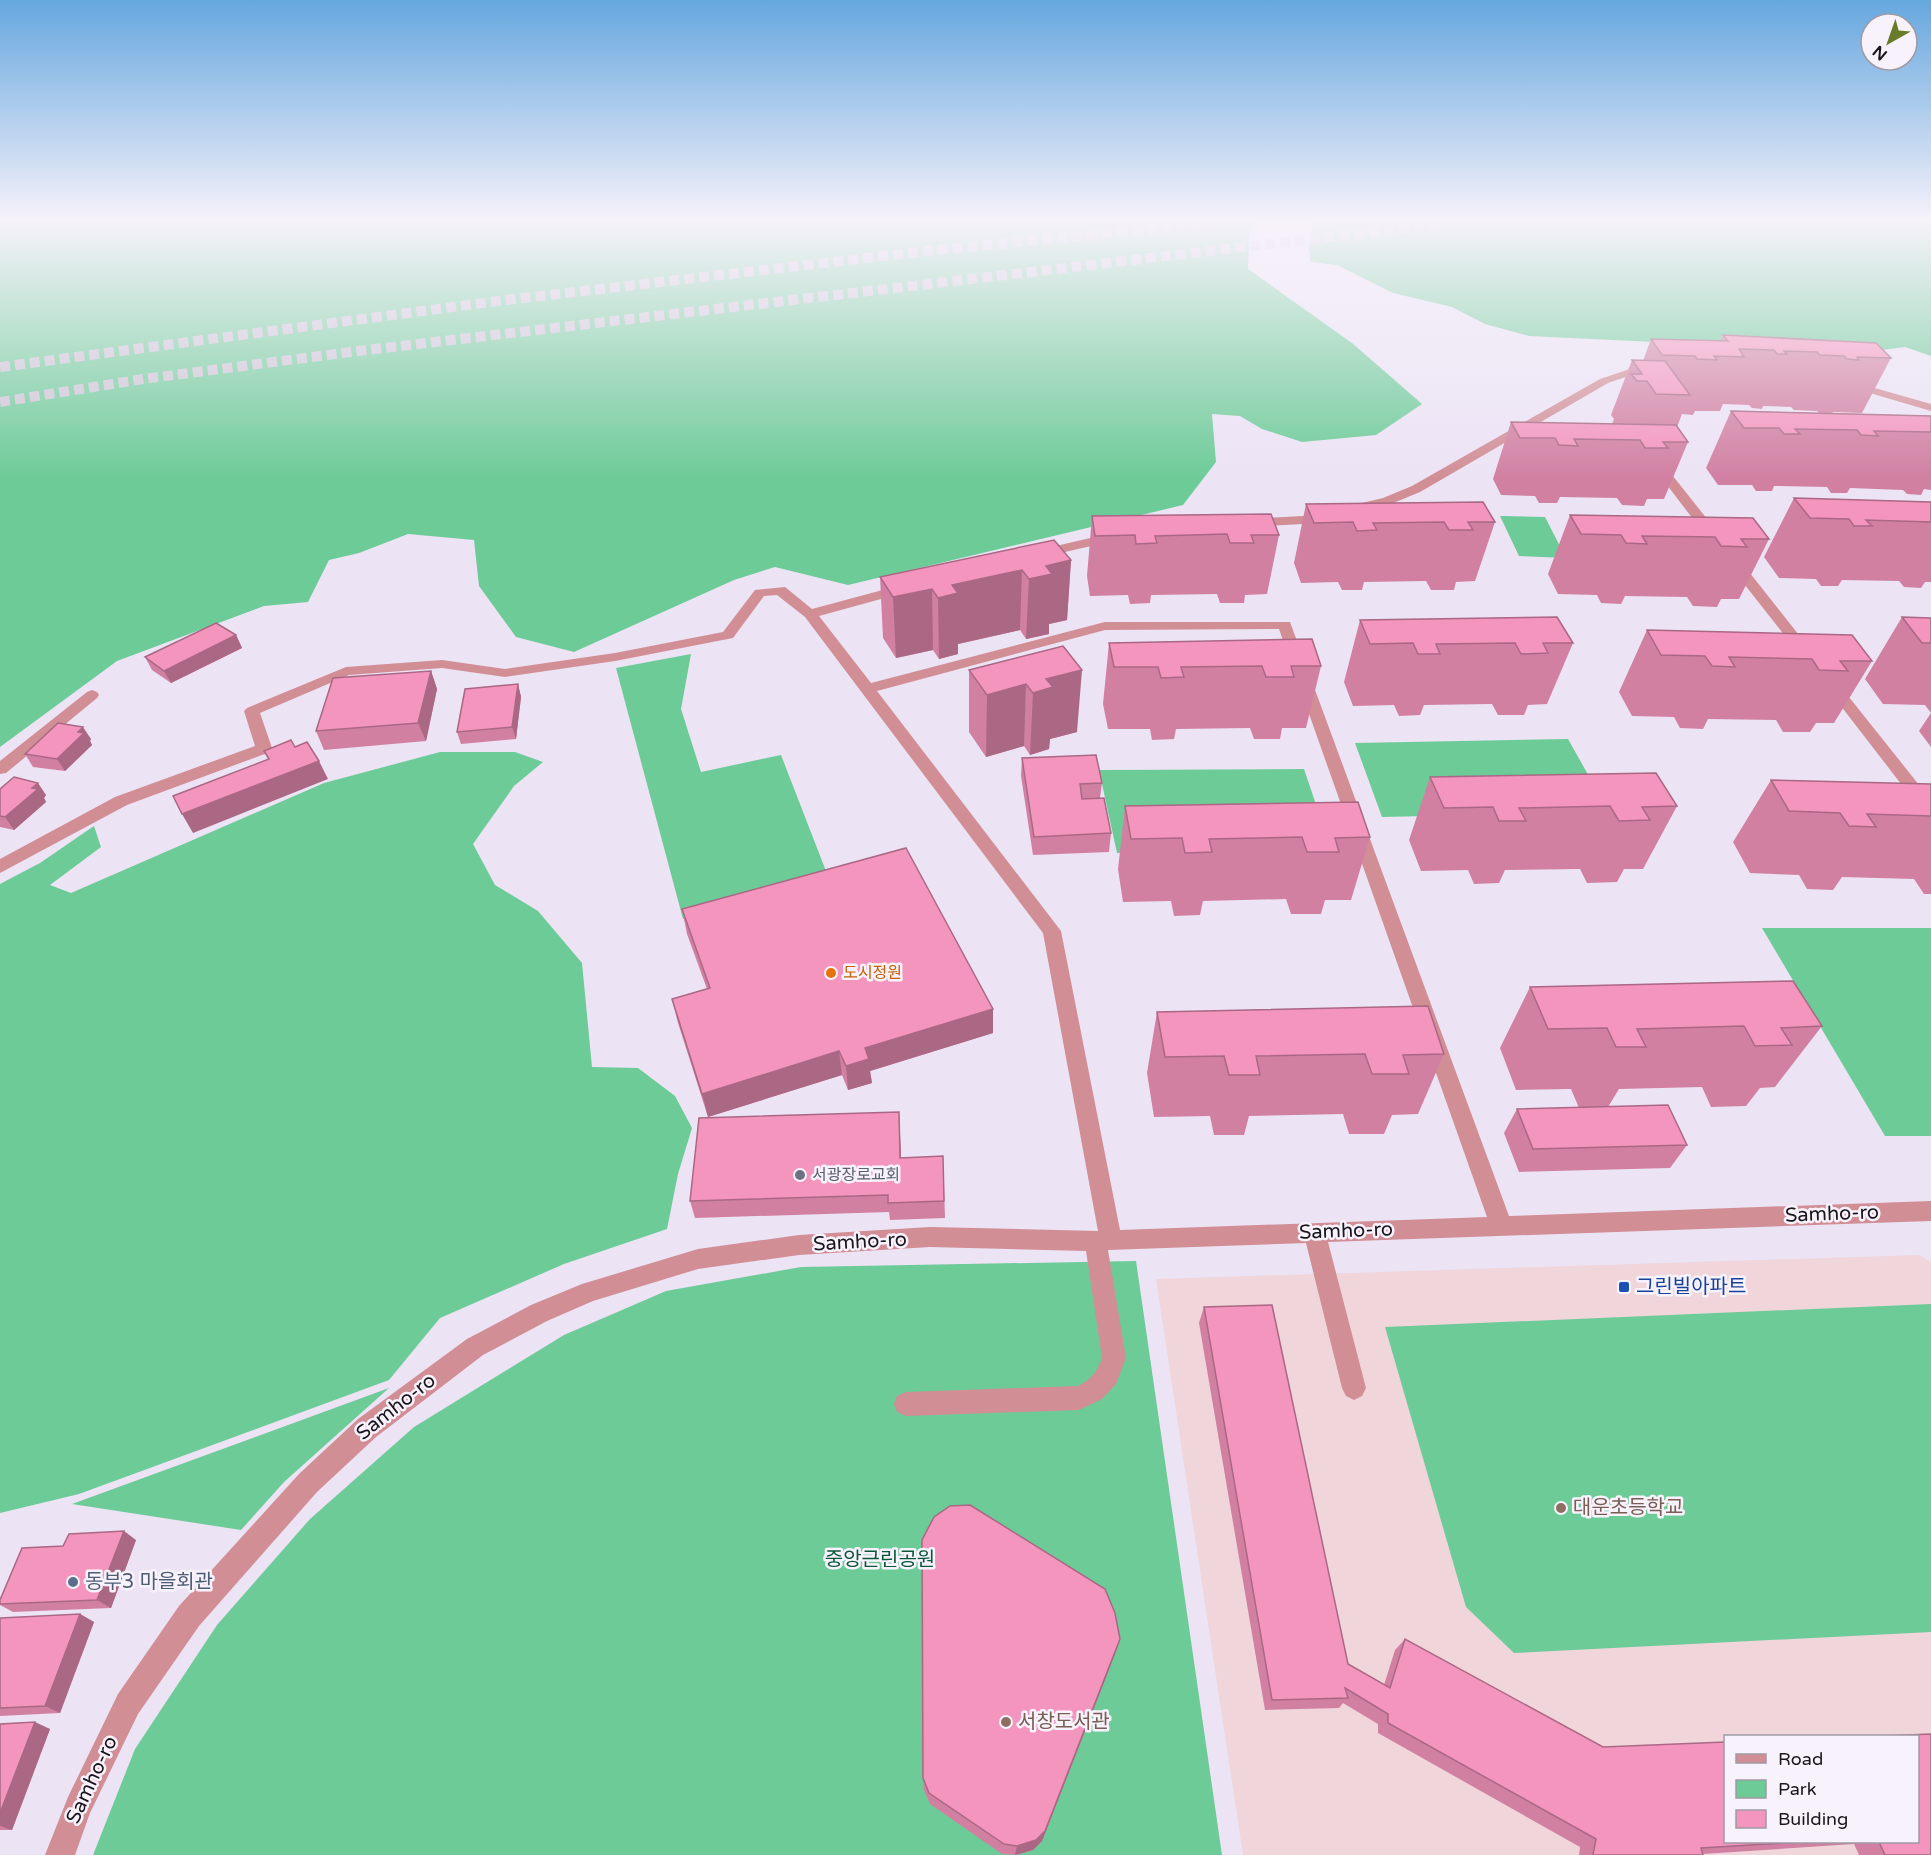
<svg xmlns="http://www.w3.org/2000/svg" width="1931" height="1855" viewBox="0 0 1931 1855" font-family="'Varela Round','Noto Sans KR',sans-serif">
<rect width="100%" height="100%" fill="#ece3f5"/>
<path fill="#f0d5db" fill-rule="evenodd" d="M1919,1255L1931,1262V1855H1243L1156,1279ZM1726,1736H1918V1842H1726Z"/>
<g fill="#6dcb98">
<polygon points="0,219 1257,219 1249,237 1248,269 1352,343 1422,404 1376,435 1302,442 1262,429 1240,416 1212,414 1216,462 1183,505 848,585 775,567 734,580 574,652 516,637 479,586 474,540 408,534 359,553 329,560 308,602 264,606 117,661 0,747"/>
<polygon points="1313,219 1931,219 1931,356 1905,347 1867,352 1529,336 1485,324 1452,307 1393,293 1337,265 1311,262 1309,249"/>
<polygon points="1500,516 1545,517 1566,558 1519,556"/>
<polygon points="691,654 681,709 701,772 781,755 831,884 683,919 616,668"/>
<polygon points="1568,739 1609,812 1382,817 1355,743"/>
<polygon points="440,752 515,752 543,762 514,786 473,844 495,885 538,911 582,963 592,1067 638,1068 675,1096 692,1128 678,1174 667,1229 564,1264 440,1318 389,1380 79,1494 0,1513 0,884 40,863 94,826 101,847 50,885 71,893 324,783"/>
<polygon points="1304,769 1330,846 1117,853 1099,770"/>
<polygon points="1762,928 1931,928 1931,1136 1885,1136"/>
<polygon points="1136,1261 1222,1855 93,1855 135,1749 217,1625 310,1519 414,1427 564,1335 666,1291 801,1267"/>
<polygon points="1931,1304 1931,1632 1514,1653 1466,1607 1385,1327"/>
<polygon points="389,1388 284,1482 241,1530 72,1504"/>
</g>
<g fill="none" stroke-linecap="round" stroke-linejoin="round">
<g stroke="#ccc4d4" stroke-width="10" stroke-dasharray="10 5" stroke-linecap="butt">
<polyline points="0,367 498,301 918,252 1252,219"/>
<polyline points="0,402 143,379 358,351 1483,219"/>
</g>
<g fill="#d18e95" fill-rule="evenodd">
<polygon points="1651,362 1656,365 1655,367 1608,383 1420,492 1391,504 1353,513 1347,509 1349,506 1383,498 1412,486 1600,379"/>
<polygon points="1850,381 1931,404 1931,411 1846,386 1846,382"/>
<polygon points="1657,460 1661,461 1719,534 1720,537 1719,540 1709,540 1651,464"/>
<polygon points="1326,511 1332,515 1330,518 1303,524 1249,527 1243,523 1249,519 1303,516"/>
<polygon points="1112,533 1118,537 1117,540 1039,558 1032,554 1034,551"/>
<polygon points="1733,557 1738,558 1810,649 1812,652 1810,655 1800,655 1726,561"/>
<path d="M905,584L910,585L912,588L910,591L819,616L871,683L1105,622H1290L1509,1216L1931,1201V1221L1328,1242L1366,1388L1362,1396L1354,1400L1346,1396L1342,1388L1306,1243L1108,1250L1126,1358L1116,1384L1102,1399L1079,1410L906,1416L897,1412L894,1404L897,1396L906,1392L1078,1386C1090,1380 1098,1371 1102,1358L1086,1251L930,1247L799,1255L698,1269L593,1301L547,1321L483,1355L376,1437L317,1492L199,1626L138,1714L90,1813L75,1855H45L68,1797L118,1694L179,1606L299,1474L358,1419L467,1339L531,1305L582,1284L698,1249L799,1235L930,1227L1098,1231L1043,933L805,617L777,595L764,596L733,638L615,661L505,677L442,668L349,675L260,713L272,748L270,752L127,805L0,873V859L115,797L255,746L244,711L247,708L346,667L442,660L505,669L615,653L723,632L755,590L785,587L812,609ZM1279,629L1487,1217L1120,1230L1061,931L877,691L1105,630Z"/>
<polygon points="1832,681 1837,682 1931,800 1931,817 1925,815 1827,688 1825,685 1827,682"/>
<polygon points="92,690 97,692 99,695 97,698 6,773 0,774 0,761 87,692"/>
</g>
</g>
<g fill="#d180a2">
<polygon points="1723,335 1891,358 1862,413 1833,412 1832,413 1931,416 1931,490 1924,489 1921,495 1907,494 1903,490 1850,488 1847,493 1831,493 1827,487 1774,486 1772,491 1756,491 1752,485 1718,485 1706,468 1731,411 1819,413 1817,411 1794,410 1791,407 1763,406 1762,409 1752,408 1749,405 1723,404 1720,411 1695,411 1693,415 1682,414 1677,427 1688,442 1664,499 1647,499 1644,506 1622,505 1617,498 1560,497 1557,503 1539,503 1535,496 1501,495 1493,479 1511,422 1612,424 1614,419 1611,415 1632,360 1643,361 1651,339 1721,341"/>
<polygon points="1794,498 1931,502 1931,582 1925,582 1921,588 1904,587 1899,581 1842,580 1838,586 1821,586 1816,579 1779,578 1764,557"/>
<polygon points="1306,504 1495,522 1475,581 1456,582 1454,590 1431,590 1426,581 1364,582 1362,590 1342,590 1338,582 1301,583 1294,563"/>
<polygon points="1570,515 1769,539 1739,599 1721,599 1717,607 1693,606 1687,597 1625,596 1621,604 1601,603 1597,595 1558,594 1548,574"/>
<polygon points="1092,516 1279,535 1267,594 1245,595 1244,603 1220,603 1217,594 1151,595 1150,603 1130,604 1128,595 1090,596 1087,576"/>
<polygon points="1071,560 1067,620 1049,624 1049,634 1026,639 1020,630 958,644 958,654 939,659 933,650 896,658 883,638 880,577"/>
<polygon points="1902,617 1931,618 1931,747 1919,731 1931,713 1925,705 1883,704 1865,679"/>
<polygon points="1360,620 1573,643 1547,704 1528,705 1524,715 1498,715 1492,704 1424,705 1420,715 1399,716 1394,705 1353,706 1344,682"/>
<polygon points="1647,630 1872,661 1834,723 1816,723 1810,732 1783,732 1776,720 1708,719 1703,729 1680,728 1674,717 1632,716 1619,692"/>
<polygon points="236,635 242,648 171,683 152,670 145,657"/>
<polygon points="1109,643 1321,666 1306,728 1282,728 1280,739 1254,739 1250,728 1176,729 1174,739 1152,740 1150,729 1108,729 1103,704"/>
<polygon points="1063,646 1077,732 1050,739 1049,749 1030,755 1024,746 986,757 969,732 969,670"/>
<polygon points="431,671 437,689 426,741 324,750 316,731"/>
<polygon points="518,684 521,697 516,739 461,744 457,732"/>
<polygon points="91,739 90,741 92,745 65,771 33,767 25,754"/>
<polygon points="1022,758 1102,783 1100,798 1111,833 1109,852 1033,855 1021,776"/>
<polygon points="1430,777 1677,806 1643,869 1624,869 1617,882 1587,883 1580,869 1505,870 1499,883 1474,884 1468,870 1421,871 1409,840"/>
<polygon points="1771,780 1931,784 1931,894 1924,894 1914,879 1842,877 1833,890 1807,889 1799,875 1750,873 1733,842"/>
<polygon points="0,789 46,795 44,798 46,802 14,830 0,827"/>
<polygon points="1125,806 1370,837 1351,900 1325,900 1321,914 1291,914 1286,899 1203,901 1200,915 1174,916 1171,901 1123,902 1118,869"/>
<polygon points="682,909 993,1033 870,1071 872,1083 848,1090 842,1075 708,1117 678,1023 672,999 707,989 687,934"/>
<polygon points="1530,987 1822,1026 1775,1087 1760,1088 1746,1106 1711,1107 1702,1087 1619,1089 1608,1107 1687,1145 1670,1168 1519,1172 1504,1133 1517,1109 1579,1108 1571,1089 1516,1090 1500,1048"/>
<polygon points="1157,1012 1444,1054 1418,1114 1392,1115 1384,1134 1349,1134 1343,1114 1249,1116 1244,1135 1214,1135 1210,1116 1154,1117 1147,1073"/>
<polygon points="899,1112 901,1158 943,1156 945,1218 890,1220 889,1212 695,1218 690,1201"/>
<polygon points="1204,1307 1348,1664 1384,1685 1395,1650 1405,1639 1725,1842 1917,1842 1931,1855 1859,1855 1854,1844 1703,1854 1703,1855 1579,1855 1580,1847 1378,1733 1378,1724 1343,1703 1339,1708 1265,1710 1199,1323"/>
<polygon points="136,1540 111,1608 13,1612 0,1605 0,1600 63,1546"/>
<polygon points="80,1614 94,1622 60,1713 0,1716 0,1618"/>
<polygon points="1120,1639 1115,1654 1042,1841 1033,1850 1017,1855 1002,1854 930,1804 924,1790 923,1778"/>
<polygon points="0,1724 50,1729 12,1830 0,1830"/>
</g>
<g fill="#aa6884">
<polygon points="1071,560 1067,620 1049,624 1049,634 1026,639 1029,579 1046,566"/>
<polygon points="1022,570 1020,630 958,644 958,654 939,659 938,598 952,585"/>
<polygon points="932,589 933,650 896,658 893,597"/>
<polygon points="236,635 242,648 171,683 164,671"/>
<polygon points="1082,670 1077,732 1050,739 1049,749 1030,755 1033,693 1046,679"/>
<polygon points="431,671 437,689 426,741 418,723"/>
<polygon points="518,684 521,697 516,739 512,727"/>
<polygon points="1026,684 1024,746 986,757 987,695"/>
<polygon points="83,727 91,739 90,741 92,745 65,771 57,759 78,732"/>
<polygon points="319,761 328,779 193,833 182,814"/>
<polygon points="38,783 46,795 44,798 46,802 14,830 5,817 32,788"/>
<polygon points="993,1009 993,1033 870,1071 872,1083 848,1090 846,1066 865,1048"/>
<polygon points="839,1051 842,1075 708,1117 702,1094"/>
<polygon points="899,1112 900,1130 901,1175 900,1158"/>
<polygon points="124,1531 136,1540 111,1608 97,1600"/>
<polygon points="80,1614 94,1622 60,1713 45,1706"/>
<polygon points="1120,1639 1115,1654 1042,1841 1033,1850 1015,1855 1017,1846"/>
<polygon points="35,1722 50,1729 12,1830 0,1826 0,1813"/>
</g>
<g fill="#f395bc" stroke="#aa6884" stroke-width="1.5">
<polygon points="1723,335 1876,343 1891,358 1857,357 1859,360 1847,359 1844,356 1820,355 1817,352 1784,351 1787,354 1777,354 1774,350 1739,349 1744,357 1714,356 1717,360 1697,359 1695,356 1662,355 1651,339 1728,341"/>
<polygon points="1632,360 1665,361 1690,395 1656,394 1647,381 1637,381 1631,374 1642,374"/>
<polygon points="1731,411 1931,416 1931,432 1874,431 1878,436 1861,435 1857,430 1795,429 1800,434 1784,434 1779,428 1744,428"/>
<polygon points="1511,422 1676,425 1688,442 1663,442 1668,448 1645,448 1640,440 1574,439 1578,446 1559,445 1555,438 1520,438"/>
<polygon points="1794,498 1931,502 1931,522 1866,520 1872,526 1854,526 1849,519 1810,518"/>
<polygon points="1483,502 1495,522 1468,522 1473,530 1449,530 1444,522 1373,523 1377,530 1357,531 1353,522 1314,523 1306,504"/>
<polygon points="1271,514 1279,535 1251,535 1254,543 1230,543 1227,534 1155,536 1157,543 1136,544 1135,535 1095,536 1092,516"/>
<polygon points="1570,515 1753,518 1769,539 1741,539 1747,547 1721,546 1715,537 1642,536 1647,544 1626,543 1621,535 1581,534"/>
<polygon points="1054,540 1071,560 1046,566 1052,574 1029,579 1022,570 952,585 958,593 938,598 932,589 893,597 880,577"/>
<polygon points="1557,617 1573,643 1543,643 1548,653 1521,654 1515,643 1436,644 1440,654 1418,654 1413,643 1370,644 1360,620"/>
<polygon points="1902,617 1931,618 1931,643 1922,643"/>
<polygon points="216,623 236,635 164,671 145,657"/>
<polygon points="1647,630 1852,635 1872,661 1840,661 1848,671 1819,670 1812,659 1729,657 1735,667 1712,666 1705,656 1661,655"/>
<polygon points="1312,639 1321,666 1291,666 1294,677 1266,677 1262,666 1181,667 1184,677 1161,678 1158,667 1114,667 1109,643"/>
<polygon points="1063,646 1082,670 1046,679 1053,687 1033,693 1026,684 987,695 969,670"/>
<polygon points="431,671 418,723 316,731 333,678"/>
<polygon points="518,684 512,727 457,732 465,689"/>
<polygon points="58,723 83,727 78,732 84,733 57,759 25,754"/>
<polygon points="291,740 295,747 307,742 319,761 182,814 173,796 269,759 264,751"/>
<polygon points="1096,755 1102,783 1080,784 1082,799 1104,798 1111,833 1034,837 1022,758"/>
<polygon points="1656,773 1677,806 1642,807 1650,820 1619,821 1610,806 1519,808 1526,821 1499,821 1493,807 1444,808 1430,777"/>
<polygon points="14,777 38,783 32,788 38,789 5,817 0,816 0,789"/>
<polygon points="1771,780 1931,784 1931,816 1867,814 1876,827 1849,826 1840,813 1789,811"/>
<polygon points="1358,802 1370,837 1335,838 1339,852 1307,852 1302,837 1209,839 1212,852 1185,853 1182,838 1131,839 1125,806"/>
<polygon points="906,848 993,1009 865,1048 869,1059 846,1066 839,1051 702,1094 672,999 710,988 682,909"/>
<polygon points="1793,981 1822,1026 1781,1028 1792,1045 1755,1046 1744,1026 1637,1029 1646,1047 1616,1047 1607,1028 1548,1029 1530,987"/>
<polygon points="1428,1006 1444,1054 1403,1055 1409,1074 1372,1074 1365,1054 1256,1056 1260,1075 1229,1075 1224,1056 1165,1057 1157,1012"/>
<polygon points="1668,1105 1687,1145 1533,1149 1517,1109"/>
<polygon points="899,1112 900,1158 943,1156 944,1201 888,1203 888,1195 690,1201 699,1118"/>
<polygon points="1272,1305 1348,1664 1390,1688 1405,1639 1603,1747 1725,1742 1725,1842 1801,1842 1701,1848 1703,1855 1593,1855 1596,1839 1388,1723 1388,1714 1345,1688 1348,1698 1272,1700 1204,1307"/>
<polygon points="970,1505 1105,1589 1115,1613 1120,1639 1045,1831 1036,1840 1017,1846 1004,1844 929,1793 923,1778 922,1540 934,1517 950,1506"/>
<polygon points="124,1531 97,1600 0,1604 0,1600 22,1548 63,1546 69,1534"/>
<polygon points="80,1614 45,1706 0,1708 0,1618"/>
<polygon points="35,1722 0,1813 0,1724"/>
<polygon points="1931,1734 1931,1855 1885,1855 1879,1842 1917,1842 1917,1737 1860,1737"/>
</g>
<linearGradient id="sky" x2="0" y2="1"><stop stop-color="#66a7df"/><stop offset="0.46" stop-color="#f6f2fa"/><stop offset="1" stop-color="#f6f2fa" stop-opacity="0"/></linearGradient>
<rect width="1931" height="479" fill="url(#sky)"/>
<circle fill="#e8710a" stroke="#f8f2fd" stroke-width="2" cx="831" cy="973" r="6"/>
<circle fill="#6b7280" stroke="#f8f2fd" stroke-width="2" cx="800" cy="1175" r="6"/>
<rect fill="#1a4fb4" stroke="#f8f2fd" stroke-width="2" x="1618" y="1281" width="12" height="12" rx="3"/>
<g fill="#8d6e63" stroke="#f8f2fd" stroke-width="2">
<circle cx="1561" cy="1508" r="6"/>
<circle cx="1006" cy="1722" r="6"/>
</g>
<circle fill="#5c6f8a" stroke="#f8f2fd" stroke-width="2" cx="73" cy="1582" r="6"/>
<g text-anchor="middle" dominant-baseline="central" stroke-width="5" stroke-linejoin="round" paint-order="stroke">
<g font-size="16" fill="#c56008" stroke="#f8f2fd" text-anchor="start">
<text x="843" y="973">도시정원</text>
</g>
<g font-size="16" fill="#5b616d" stroke="#f8f2fd" text-anchor="start">
<text x="812" y="1175">서광장로교회</text>
</g>
<g font-size="20" fill="#19161c" stroke="#f8f2fd">
<text transform="translate(1832 1214) rotate(-2)">Samho-ro</text>
<text transform="translate(1346 1231) rotate(-2)">Samho-ro</text>
<text transform="translate(860 1242) rotate(-3)">Samho-ro</text>
<text transform="translate(396 1407) rotate(-38)">Samho-ro</text>
<text transform="translate(92 1780) rotate(-65)">Samho-ro</text>
</g>
<g font-size="20" fill="#164399" stroke="#f8f2fd" text-anchor="start">
<text x="1636" y="1287">그린빌아파트</text>
</g>
<g font-size="20" fill="#785e54" stroke="#f8f2fd" text-anchor="start">
<text x="1573" y="1508">대운초등학교</text>
<text x="1018" y="1722">서창도서관</text>
</g>
<g font-size="20" fill="#085837" stroke="#f8f2fd">
<text x="880" y="1560">중앙근린공원</text>
</g>
<g font-size="20" fill="#4e5e75" stroke="#f8f2fd" text-anchor="start">
<text x="85" y="1582">동부3 마을회관</text>
</g>
</g>
<rect x="1724" y="1735" width="195" height="108" fill="#f8f2fd" stroke="#9f9aa3" stroke-width="1.5"/>
<rect x="1736" y="1754" width="30" height="9" fill="#d18e95" stroke="#9f9aa3" stroke-width="1.5"/>
<text x="1778" y="1765" font-size="18" fill="#19161c">Road</text>
<rect x="1736" y="1780" width="30" height="18" fill="#6dcb98" stroke="#9f9aa3" stroke-width="1.5"/>
<text x="1778" y="1795" font-size="18" fill="#19161c">Park</text>
<rect x="1736" y="1810" width="30" height="18" fill="#f395bc" stroke="#9f9aa3" stroke-width="1.5"/>
<text x="1778" y="1825" font-size="18" fill="#19161c">Building</text>
<g transform="translate(1889 42) rotate(220)"><circle r="28" fill="#f8f2fd" stroke="#9f9aa3" stroke-width="1.5"/>
<path d="M0-4.5L10 22L0 15L-10 22Z" fill="#687b2a"/>
<text y="-9" font-size="16" font-weight="bold" text-anchor="middle" fill="#19161c">N</text>
</g>
</svg>
